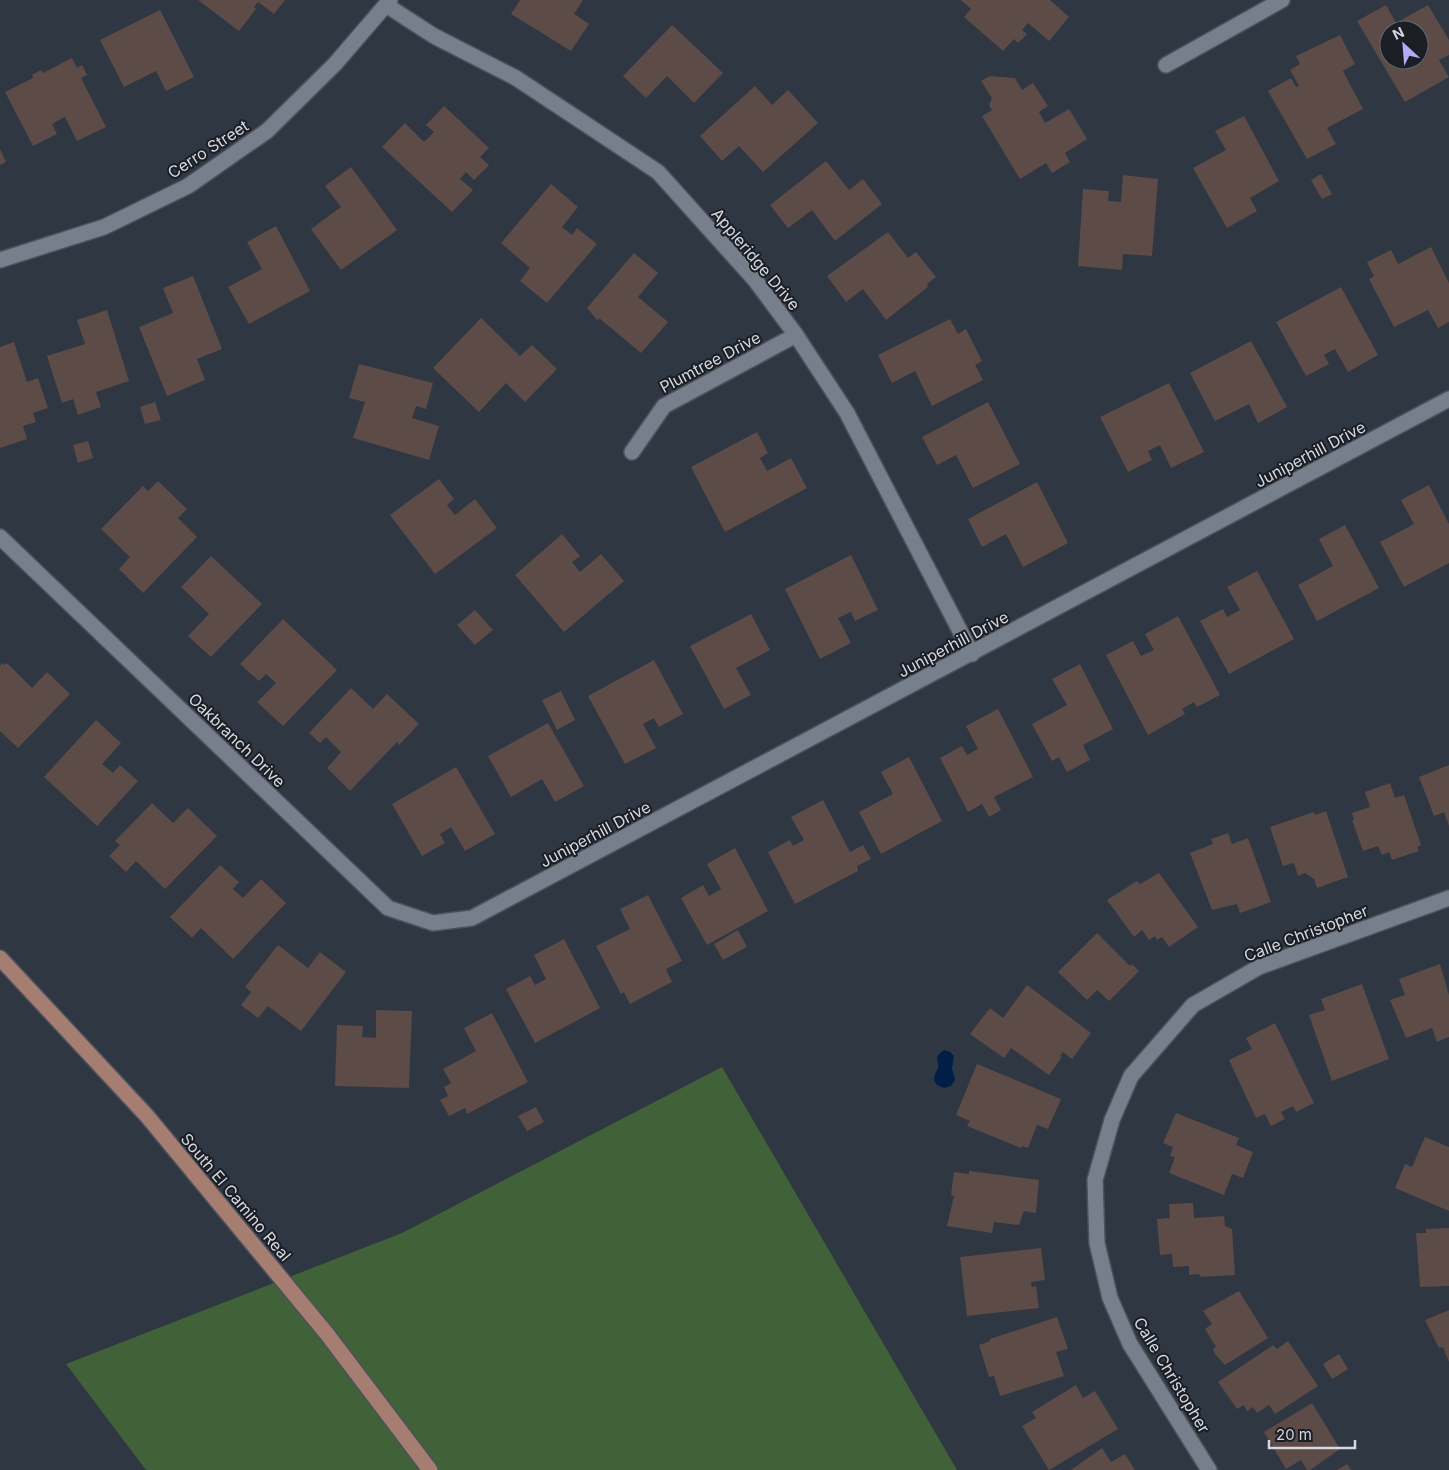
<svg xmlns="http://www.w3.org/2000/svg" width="1449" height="1470" viewBox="0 0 1449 1470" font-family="Inter,sans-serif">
<rect width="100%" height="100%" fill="#2f3743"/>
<polygon fill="#416238" points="722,1067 957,1470 146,1470 66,1364 402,1233"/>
<path fill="#011f46" d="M944,1050L950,1052L954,1056L952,1068L955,1080L951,1086L944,1088L937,1085L934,1080C934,1074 937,1072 938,1068C940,1059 932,1059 944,1050Z"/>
<g fill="#5c4b47" fill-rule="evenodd">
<polygon points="198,0 285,0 274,14 258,2 254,7 256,9 239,31"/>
<polygon points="520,0 583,0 574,14 589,24 571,51 511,14"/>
<polygon points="961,0 1050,0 1069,17 1049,41 1028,23 1022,30 1027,34 1018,43 1014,39 1003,51 964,17 971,9"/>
<path d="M1386,5L1396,23L1428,5L1449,40V55L1439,60L1449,77L1405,102L1357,21ZM1389,30H1419V60H1389Z"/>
<polygon points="160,10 194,77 166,91 156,71 124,87 100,40"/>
<polygon points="672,25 723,73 694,103 667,76 646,98 623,76"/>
<polygon points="1340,35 1355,64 1343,71 1363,109 1327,128 1336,144 1307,159 1268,91 1291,78 1296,87 1299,86 1290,70 1300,64 1296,56"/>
<polygon points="72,58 77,68 82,65 87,75 81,78 106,127 77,141 65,117 52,124 57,134 33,146 5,92 33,78 32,75 41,70 43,73"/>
<polygon points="990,76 1015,78 1022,90 1033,83 1048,106 1039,112 1045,123 1069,109 1087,139 1065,153 1070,162 1052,173 1046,163 1020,179 982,116 992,110 989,105 992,98 981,81"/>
<polygon points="755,86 772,105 788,90 818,123 763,172 739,146 722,161 700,136"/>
<polygon points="444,106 489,148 480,157 489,165 474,180 466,172 460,179 473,190 452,212 382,147 405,123 424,142 434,132 426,125"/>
<polygon points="1244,116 1279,181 1250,198 1257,211 1227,228 1193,168 1226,150 1215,131"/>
<polygon points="0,149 6,162 0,165"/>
<polygon points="826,161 849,190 863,179 882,204 835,241 812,210 788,228 770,205"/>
<polygon points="351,167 397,230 341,270 311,229 341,207 325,186"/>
<polygon points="1321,174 1332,194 1322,199 1311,180"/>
<polygon points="1123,175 1158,179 1152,256 1123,254 1122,270 1078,266 1083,189 1109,191 1108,201 1121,202"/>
<polygon points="551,184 578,207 562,227 572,235 577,228 597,244 547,303 520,281 530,268 501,243"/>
<polygon points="276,226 310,291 249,324 228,287 262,269 247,242"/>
<polygon points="888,232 908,258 916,252 936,277 927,284 928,287 886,320 863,289 846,302 827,276"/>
<polygon points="1431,247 1449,283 1449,322 1438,328 1428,310 1394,327 1369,279 1374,276 1367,262 1391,250 1398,264"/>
<polygon points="634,253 658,273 638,297 668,322 641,353 599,318 598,321 587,308"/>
<polygon points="193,276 222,349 197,359 205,380 167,396 139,327 173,313 163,288"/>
<polygon points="1341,287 1378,355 1348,372 1335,349 1324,355 1329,364 1306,376 1276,322"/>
<polygon points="107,310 129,381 96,392 101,407 78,415 73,399 62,403 47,356 85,344 77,320"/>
<polygon points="481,318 520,356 532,345 557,369 525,402 506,383 479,412 433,368"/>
<polygon points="950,319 958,334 966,329 982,361 975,365 983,380 932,406 915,371 892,383 878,355"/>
<polygon points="1251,341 1287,407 1258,423 1249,404 1215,421 1190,373"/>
<polygon points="14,342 27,382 38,378 48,408 33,413 36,422 23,426 27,439 0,448 0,347"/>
<polygon points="359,364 433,383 426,409 416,406 412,418 439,426 429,460 353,438 365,402 349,398"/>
<polygon points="1169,383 1204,452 1171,468 1160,445 1148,451 1152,460 1128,472 1100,417"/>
<polygon points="155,402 161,420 145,424 140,407"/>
<polygon points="988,402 1020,464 973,488 956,455 937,465 922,437"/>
<polygon points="757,432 768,453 760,458 767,471 791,458 807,488 725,532 691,467"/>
<polygon points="88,441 93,458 78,463 73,445"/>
<polygon points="439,479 454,499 447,505 455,515 475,499 497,528 435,574 390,515"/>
<polygon points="158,481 187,509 178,518 197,537 143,593 119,569 130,557 101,529 143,486 148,491"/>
<polygon points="1037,482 1068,543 1023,567 1006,534 982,547 968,519"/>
<polygon points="1429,485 1449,524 1449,563 1404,587 1380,542 1414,524 1401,500"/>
<polygon points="1345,525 1379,588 1317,621 1298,585 1333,566 1319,539"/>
<polygon points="562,534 580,556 572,562 580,572 601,554 624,581 564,632 515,575"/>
<polygon points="851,555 878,610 855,621 851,612 838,618 851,643 820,659 785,589"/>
<polygon points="211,556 262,604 211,657 188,636 209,614 181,587"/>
<polygon points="1257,571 1294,639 1229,674 1200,621 1223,609 1227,617 1240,610 1227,587"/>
<polygon points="475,610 493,630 475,645 457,625"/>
<polygon points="751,614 770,650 736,668 751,695 724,709 690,646"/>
<polygon points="1178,616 1220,695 1197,707 1194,702 1182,709 1185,714 1148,735 1106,655 1133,641 1141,656 1154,650 1145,634"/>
<polygon points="283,619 337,670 283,726 257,702 276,683 266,674 259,681 240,664"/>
<polygon points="654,660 683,714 659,727 654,718 643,724 656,748 625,764 588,696"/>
<polygon points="2,663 4,665 7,663 32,688 47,672 70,694 18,748 0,731 0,666"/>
<polygon points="1080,664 1113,729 1083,745 1090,760 1067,772 1059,757 1052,761 1032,724 1067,705 1052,679"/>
<polygon points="351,688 373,709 387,694 419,724 399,745 397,742 350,791 327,768 341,752 326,737 320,743 309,733"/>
<polygon points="561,691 575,720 557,730 542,700"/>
<polygon points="998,709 1033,777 994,797 1001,810 989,817 982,804 968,812 940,758 962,746 967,755 978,749 966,726"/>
<polygon points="96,720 121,743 102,764 113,773 120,765 138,781 97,826 44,777"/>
<polygon points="548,723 584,786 555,802 542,779 511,797 488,756"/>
<polygon points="909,757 942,821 881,854 859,812 893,794 881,772"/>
<polygon points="1449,765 1449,826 1444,812 1434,816 1419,777"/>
<polygon points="456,767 495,834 465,851 451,827 440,834 445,843 422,856 392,804"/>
<polygon points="1390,783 1395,798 1404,795 1421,845 1417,847 1419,851 1392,860 1389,852 1382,855 1378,846 1363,851 1352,820 1354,820 1352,813 1370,807 1365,792"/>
<polygon points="823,800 850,852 863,845 871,859 857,866 858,871 795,904 768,852 790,840 793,846 804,840 791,817"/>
<polygon points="152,803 173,823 188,808 217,836 165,889 136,861 126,872 109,856 120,845 115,841"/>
<polygon points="1326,811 1348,877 1317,888 1314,879 1305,873 1298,876 1294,863 1283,866 1270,827 1314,812 1315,815"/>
<polygon points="1228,833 1232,844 1248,838 1271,902 1240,913 1237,904 1212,910 1190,853 1213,844 1211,839"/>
<polygon points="735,848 768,911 707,945 681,898 703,885 709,896 721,889 707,864"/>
<polygon points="220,865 239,882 233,889 243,898 261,879 286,903 233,959 201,928 192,938 170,917"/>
<polygon points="1159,873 1198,927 1169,947 1162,937 1157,940 1155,936 1149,940 1142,930 1134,937 1107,900 1137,881 1140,884"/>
<polygon points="648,895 682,961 666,969 672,982 630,1004 624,992 621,994 596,946 630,929 620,909"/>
<polygon points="738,930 747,947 723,960 714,944"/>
<polygon points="1097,933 1130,966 1132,964 1139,971 1109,1001 1097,990 1087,1000 1058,972"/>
<polygon points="564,939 600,1008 535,1043 506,989 530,976 535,985 546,979 534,955"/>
<polygon points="278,945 308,968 320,952 346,972 301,1031 268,1006 258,1018 241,1005 251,992 245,987"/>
<polygon points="1440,964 1449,995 1449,1037 1437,1042 1432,1028 1406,1038 1390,1000 1405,995 1399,979"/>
<polygon points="1362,984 1389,1059 1332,1081 1309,1015 1325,1010 1321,999"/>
<polygon points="1027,985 1091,1033 1072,1059 1063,1052 1060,1056 1062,1057 1049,1075 1011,1048 1004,1058 970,1034 990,1008 1003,1018"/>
<polygon points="376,1010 412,1011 409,1088 335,1086 337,1025 363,1026 362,1037 376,1038"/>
<polygon points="492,1013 528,1082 467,1114 465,1108 449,1116 440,1100 448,1096 444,1087 451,1083 443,1069 476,1051 464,1028"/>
<polygon points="1275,1023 1314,1103 1296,1112 1293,1106 1281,1112 1285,1119 1271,1126 1265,1114 1256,1118 1229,1060 1252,1049 1246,1038"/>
<polygon points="977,1064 1061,1099 1048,1129 1037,1125 1028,1148 1022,1146 1021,1148 967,1126 970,1121 956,1115"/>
<polygon points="536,1107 544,1122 527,1131 518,1116"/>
<polygon points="1176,1113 1239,1138 1236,1145 1253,1152 1243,1178 1232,1174 1224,1195 1169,1173 1175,1157 1170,1156 1173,1147 1163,1143"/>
<polygon points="1425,1137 1449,1147 1449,1211 1395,1188 1405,1164 1412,1167"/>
<polygon points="969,1171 1039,1180 1036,1213 1024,1211 1019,1225 994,1222 992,1233 947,1226 954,1196 951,1195 954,1172 969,1174"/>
<polygon points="1193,1203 1194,1218 1224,1216 1225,1226 1232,1229 1235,1275 1200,1277 1199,1274 1189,1275 1189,1266 1173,1267 1172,1254 1160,1255 1157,1219 1170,1218 1169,1204"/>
<polygon points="1449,1228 1449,1286 1420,1287 1416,1233 1426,1233 1426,1229"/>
<polygon points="1041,1248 1045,1280 1031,1282 1032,1287 1036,1286 1039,1308 967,1316 960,1257"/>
<polygon points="1239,1291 1268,1338 1225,1365 1215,1354 1213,1349 1216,1347 1205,1329 1212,1324 1203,1311"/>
<polygon points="1449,1310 1449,1362 1443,1347 1439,1348 1425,1320"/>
<polygon points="1057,1317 1068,1349 1056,1352 1064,1376 1000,1396 994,1376 989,1377 979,1345 990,1341 990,1339"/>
<polygon points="1288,1341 1318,1386 1275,1414 1269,1405 1257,1413 1253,1407 1247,1411 1244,1405 1237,1409 1218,1382 1273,1345 1277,1349"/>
<polygon points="1339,1354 1348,1369 1332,1379 1323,1364"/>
<polygon points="1076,1385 1083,1398 1095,1391 1118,1429 1049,1470 1022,1426 1036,1418 1032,1412"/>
<polygon points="1312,1403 1340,1449 1310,1470 1307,1470 1301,1460 1286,1469 1264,1432"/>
<polygon points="1102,1448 1111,1462 1125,1454 1135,1470 1071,1470"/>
<polygon points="1347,1464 1351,1470 1337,1470"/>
</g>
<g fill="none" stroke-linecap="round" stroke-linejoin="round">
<g stroke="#4c525c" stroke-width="18">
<g id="minor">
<polyline points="386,5 434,36 516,78 658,172 755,280 796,335 847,413 972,654"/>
<polyline points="1166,65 1282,0"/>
<polyline points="0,260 104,227 188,186 267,131 335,64 390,0"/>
<polyline points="632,452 664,406 796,335"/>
<polyline points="0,537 388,908 433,923 472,918 1449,399"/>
<polyline points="1209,1470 1130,1344 1110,1298 1097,1243 1095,1180 1112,1120 1131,1076 1193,1005 1259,967 1449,898"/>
</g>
</g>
<g stroke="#4c525c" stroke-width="18">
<polyline id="major" points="0,958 147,1116 327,1334 430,1470"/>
</g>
<use href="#minor" stroke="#777f8d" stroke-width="15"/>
<use href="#major" stroke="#a57e71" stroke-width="15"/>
</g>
<g text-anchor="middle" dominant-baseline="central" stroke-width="4" stroke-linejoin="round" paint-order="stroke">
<g font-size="16" fill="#d4d8e0" stroke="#1b1e24">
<text transform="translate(208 149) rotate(-33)">Cerro Street</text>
<text transform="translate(756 259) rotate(50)">Appleridge Drive</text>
<text transform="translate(710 362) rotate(-28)">Plumtree Drive</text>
<text transform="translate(1310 454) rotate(-28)">Juniperhill Drive</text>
<text transform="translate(953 644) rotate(-28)">Juniperhill Drive</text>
<text transform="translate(237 740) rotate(44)">Oakbranch Drive</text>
<text transform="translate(595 834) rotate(-28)">Juniperhill Drive</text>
<text transform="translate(1306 933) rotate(-21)">Calle Christopher</text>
<text transform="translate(236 1197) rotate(50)">South El Camino Real</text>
<text transform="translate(1172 1375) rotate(59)">Calle Christopher</text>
</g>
</g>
<g transform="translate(1404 45) rotate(334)"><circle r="24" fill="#1b1e24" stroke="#65686f"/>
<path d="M0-4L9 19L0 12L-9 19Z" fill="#b5acf8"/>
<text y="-8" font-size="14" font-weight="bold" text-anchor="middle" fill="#d4d8e0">N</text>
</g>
<path d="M1269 1440v8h86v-8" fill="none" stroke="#d4d8e0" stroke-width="2.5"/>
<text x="1276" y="1440" font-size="15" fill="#d4d8e0" stroke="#1b1e24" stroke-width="4" paint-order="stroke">20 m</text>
</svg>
